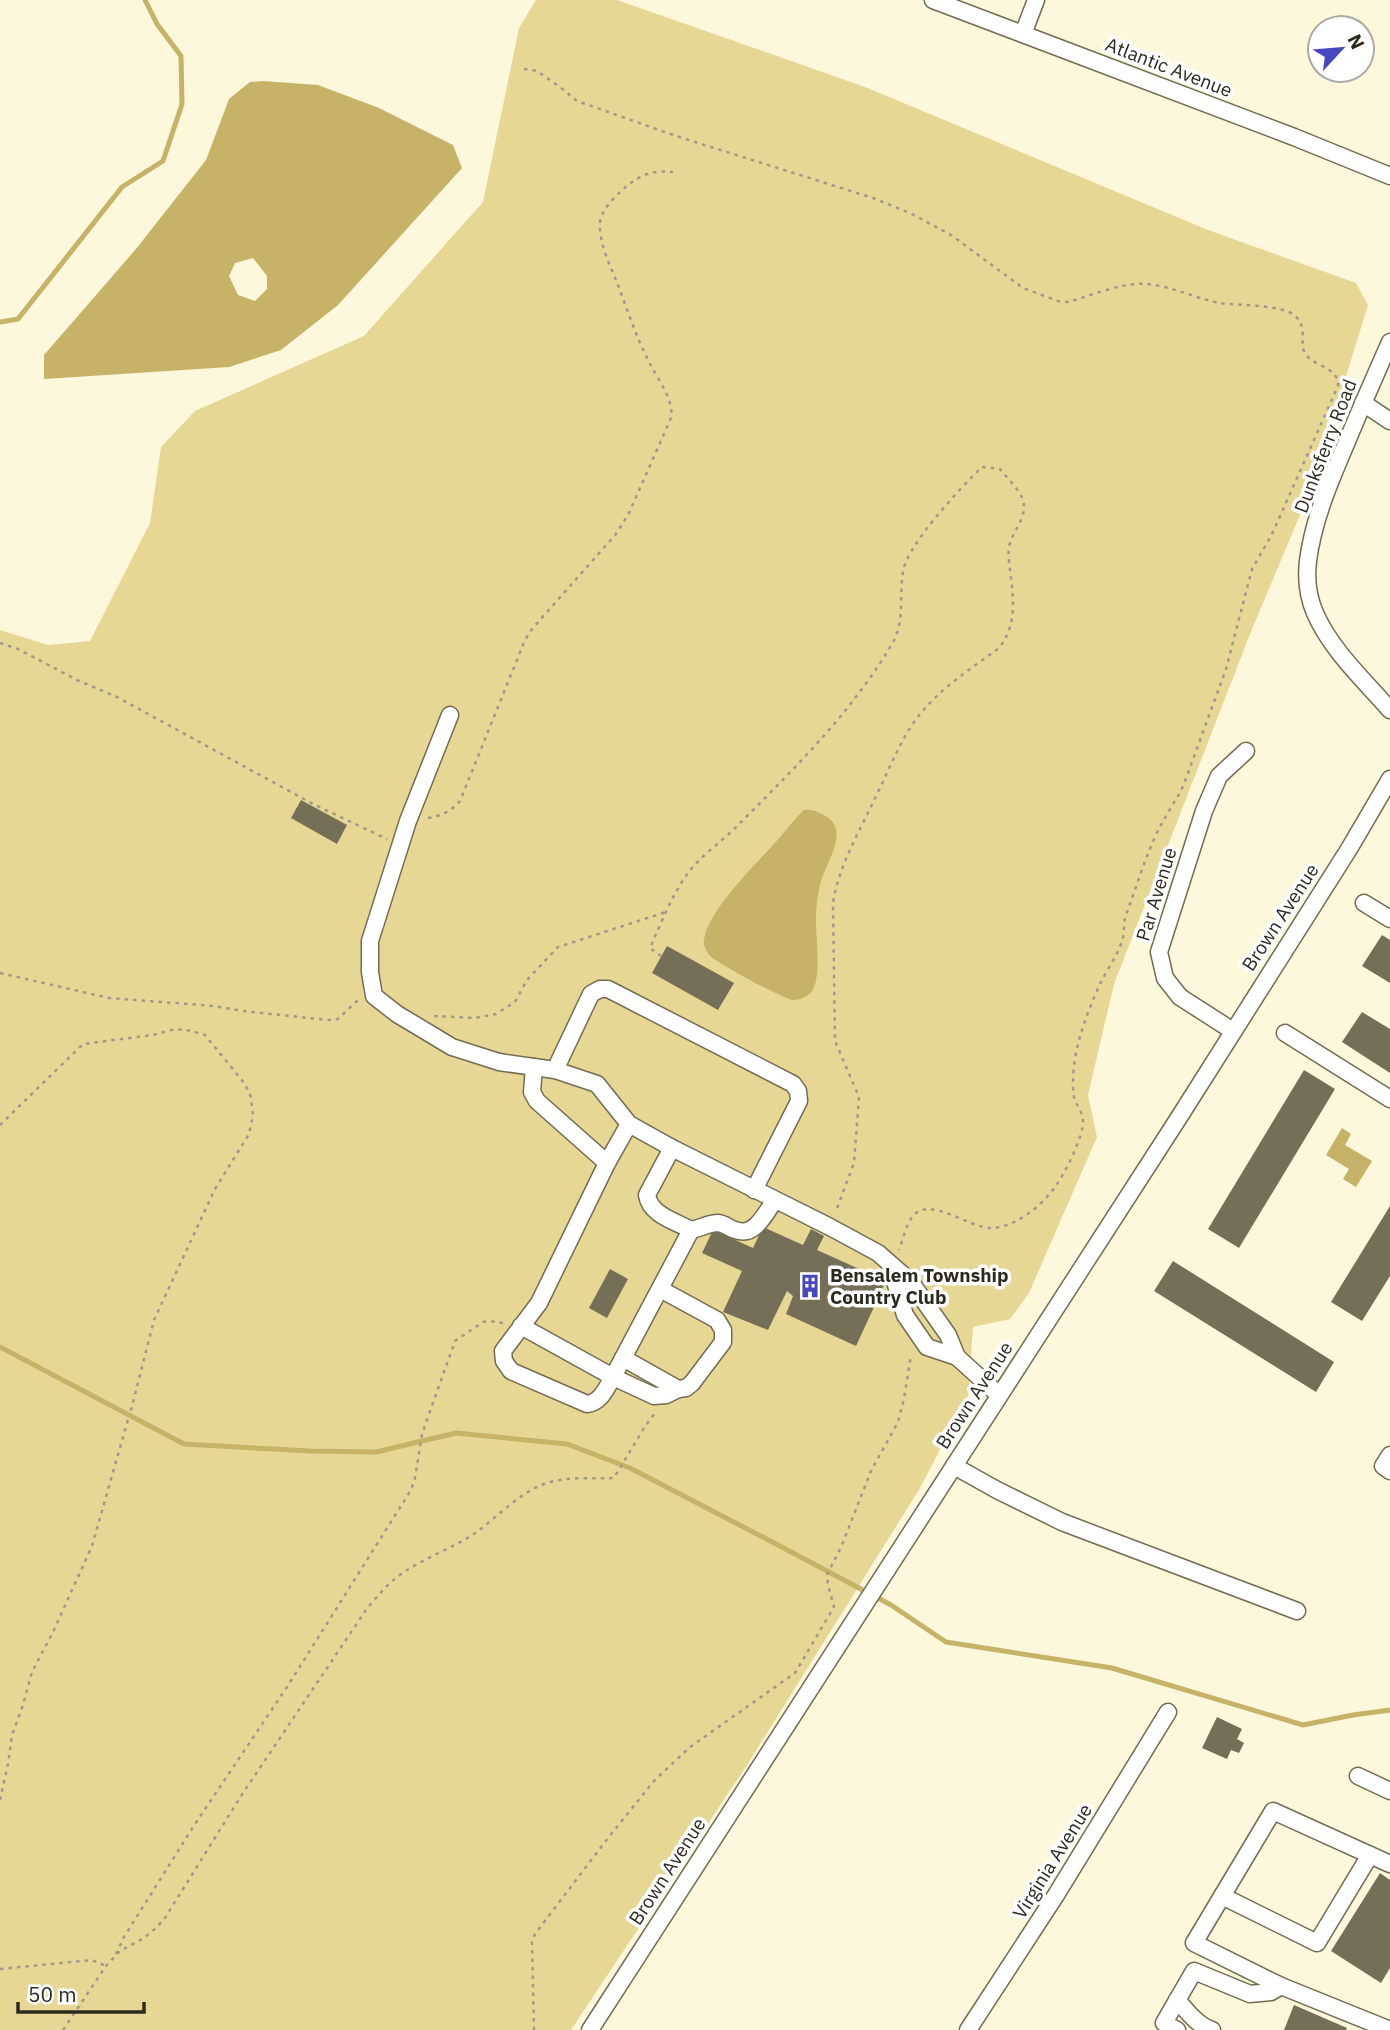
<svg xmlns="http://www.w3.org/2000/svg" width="1390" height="2030" viewBox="0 0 1390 2030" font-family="'IBM Plex Sans',sans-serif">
<rect width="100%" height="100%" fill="#fdf7db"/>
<polygon fill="#e7d795" points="536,0 617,0 865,87 1208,230 1356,283 1368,305 1311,489 1252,629 1114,984 1088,1095 1097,1137 1029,1293 1010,1319 973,1327 968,1396 920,1488 747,1765 571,2030 0,2030 0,630 48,645 90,641 150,523 161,447 195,411 364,336 483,202 519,28"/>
<g fill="#c6b367" fill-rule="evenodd">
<path d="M263,81L318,85L379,108L453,145L462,168L338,305L281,350L229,367L44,379V355L136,249L206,160L229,99L250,82ZM253,258L267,276V289L255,301L238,295L229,276L235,263Z"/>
<path d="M804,810C812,809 818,812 824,815C851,829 827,861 821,881C818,892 816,906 816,918C815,935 824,985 808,995C804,998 798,1000 793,1000C781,998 717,963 709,955C706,950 703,945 704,940C707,912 753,867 772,846C783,835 792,821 804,810Z"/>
<polygon points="1342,1128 1351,1134 1345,1145 1372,1161 1356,1187 1343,1179 1349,1169 1326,1155"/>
</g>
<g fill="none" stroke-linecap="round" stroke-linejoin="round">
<g stroke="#c6b367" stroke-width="5">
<polyline points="0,322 18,319 122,187 163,161 182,104 181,56 157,24 145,0"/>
<polyline points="0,1347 184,1444 310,1451 376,1452 456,1433 567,1444 630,1468 778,1545 891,1605 946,1642 1112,1668 1303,1725 1353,1715 1390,1710"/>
</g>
</g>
<g fill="#756f57">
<polygon points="301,800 347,825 337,844 291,818"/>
<polygon points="1382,935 1390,940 1390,983 1362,966"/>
<polygon points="667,946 734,983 718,1010 652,973"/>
<polygon points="1362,1012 1390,1029 1390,1073 1342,1042"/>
<polygon points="1304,1070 1335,1089 1239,1248 1208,1229"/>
<polygon points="1390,1206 1390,1276 1362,1321 1331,1302"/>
<polygon points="763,1227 803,1245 811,1229 824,1236 817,1250 886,1281 856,1346 786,1314 793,1296 787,1291 768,1330 723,1312 742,1271 702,1253 713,1230 753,1248"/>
<polygon points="1173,1261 1334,1362 1316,1392 1154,1291"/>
<polygon points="610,1269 628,1279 607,1318 589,1308"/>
<polygon points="1217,1717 1242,1729 1237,1739 1244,1743 1239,1753 1231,1750 1227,1759 1202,1748"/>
<polygon points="1380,1873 1390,1880 1390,1968 1381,1983 1331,1951"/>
<polygon points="1294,2005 1347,2028 1346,2030 1284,2030"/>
</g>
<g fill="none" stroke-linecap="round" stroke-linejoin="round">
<g stroke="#726c53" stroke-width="19">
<g id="minor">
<polyline points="933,0 1294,137 1390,176"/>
<polyline points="1023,34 1036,0"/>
<path d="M1390,342C1375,376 1360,410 1346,444C1330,481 1313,521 1308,561C1306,578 1308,597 1315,613C1331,650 1364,680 1390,710"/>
<polyline points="1363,403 1390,421"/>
<polyline points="450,715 408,821 370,941 370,972 374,996 397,1014 452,1047 499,1062 555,1070 597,1084 629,1124 672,1148 830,1227 878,1253 910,1281 948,1335 957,1357"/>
<polyline points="1364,903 1390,919"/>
<polyline points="1233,1031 1180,997 1165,978 1159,952 1204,811 1219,776 1246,751"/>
<polyline points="1285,1033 1390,1099"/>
<polyline points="534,1067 532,1092 537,1101 607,1163"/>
<polyline points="555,1070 591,994 600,989 608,989 793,1084 798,1091 799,1101 754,1190"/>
<path d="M629,1124L607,1163L539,1303L503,1351L504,1361L511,1371L587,1404C601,1402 606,1389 613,1377L691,1230"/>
<path d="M672,1148L647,1195C650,1215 675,1221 691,1230C701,1228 709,1223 718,1223C726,1224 731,1230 739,1231C756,1235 766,1212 775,1200"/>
<polyline points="890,1265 905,1315 927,1347 957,1357 999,1395"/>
<polyline points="521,1326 613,1377 654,1396 666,1395 678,1389"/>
<polyline points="623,1358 678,1389 686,1388 692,1383 723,1342 723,1330 717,1320 660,1289"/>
<polyline points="1390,1455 1383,1466 1390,1471"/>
<polyline points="954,1466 997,1490 1062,1522 1297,1611"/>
<polyline points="1358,1776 1390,1791"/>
<polyline points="1222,1896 1317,1943 1370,1855"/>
<path d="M1177,2000C1187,2011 1198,2026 1212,2030"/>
<polyline points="590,2030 1178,1119 1349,849 1390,779"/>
<polyline points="968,2030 1056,1895 1168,1712"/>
<polyline points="1177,2030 1164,2023 1194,1971 1250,1994 1271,1992 1281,1986"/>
<polyline points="1390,2030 1281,1986 1194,1943 1273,1811 1390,1864"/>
</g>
</g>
<g stroke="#9e9a85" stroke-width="2.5" stroke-dasharray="3.5 5" stroke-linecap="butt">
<path d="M524,69L537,71L560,87L577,101L676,136L873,198L912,214L951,235L1023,288L1058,301L1069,302C1088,296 1117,285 1136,284C1165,282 1192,298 1220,303C1238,306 1280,304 1294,315C1311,328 1295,347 1309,358C1319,367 1339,369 1338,386L1272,534L1252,569L1226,669L1184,784C1179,796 1172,805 1166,816C1148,846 1138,883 1126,915C1123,924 1125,933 1122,941C1117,956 1107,970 1100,984C1093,999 1086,1017 1081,1033C1075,1053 1071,1077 1074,1097C1076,1105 1083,1112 1083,1121C1084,1135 1065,1173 1057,1184C1044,1204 1017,1227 992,1228C970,1229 930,1195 913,1216C906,1224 903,1240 899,1250"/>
<polyline points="0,643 18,649 77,680 117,697 313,804 387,839"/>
<path d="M428,818C442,816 451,811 460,801L525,640L532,629L616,534L629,513L671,418C674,400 659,381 650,364C637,339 628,312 618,285C610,265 599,244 600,223C601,211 612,200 620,192C636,177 651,169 673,172"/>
<path d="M661,956L650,948C661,923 672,895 688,873C699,857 724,840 738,825C794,769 851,713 892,644C905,623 899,596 903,572C906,546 962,486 982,467L1000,469C1007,478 1019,489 1023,500C1028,518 1012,531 1009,547C1008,554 1009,562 1010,569C1013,597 1018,624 999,648C972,668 942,687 921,713C901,737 891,766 877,794C861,829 839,864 833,903L835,1041L859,1097L854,1163L836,1211"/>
<polyline points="0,973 109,998 214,1006 243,1011 328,1020 338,1019 359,999"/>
<polyline points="434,1016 475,1018 496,1014 515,1002 527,980 558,947 666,912"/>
<polyline points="0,1125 83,1044 153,1035 175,1029 192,1031 205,1035 245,1084 251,1097 253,1115 249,1134 215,1189 154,1320 130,1414"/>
<polyline points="0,1800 8,1764 12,1735 22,1708 32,1672 53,1632 92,1546 129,1416"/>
<polyline points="116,1954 124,1937 195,1824 287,1687 411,1490 415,1478 422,1434 455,1341 483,1322 490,1321 503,1323"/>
<polyline points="0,1969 92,1960 106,1966"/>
<path d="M63,2030L106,1966L120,1951L144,1938L156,1928L165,1918L241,1796L368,1607C375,1599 382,1591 390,1583C415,1560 450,1551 478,1531C498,1516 521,1492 544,1484C565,1476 591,1479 614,1478L644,1428L655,1413"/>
<polyline points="534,2030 532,1942 535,1934 608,1838 654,1781 690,1747 795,1673 834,1607 828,1585 827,1575 842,1545 871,1471 898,1422 904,1399 911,1355"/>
</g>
<use href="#minor" stroke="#fff" stroke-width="16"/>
</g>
<defs>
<g id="building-bare" transform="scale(1.89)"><path d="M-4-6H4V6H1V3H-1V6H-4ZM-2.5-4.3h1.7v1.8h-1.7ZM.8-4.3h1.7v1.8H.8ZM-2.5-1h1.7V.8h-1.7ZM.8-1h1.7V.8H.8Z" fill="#4649be" stroke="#fff" stroke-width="2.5" paint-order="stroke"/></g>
</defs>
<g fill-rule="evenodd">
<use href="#building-bare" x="810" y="1286"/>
</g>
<g text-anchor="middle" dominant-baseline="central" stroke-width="7" stroke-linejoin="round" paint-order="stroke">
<g font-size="19" fill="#2c2a1f" stroke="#fff">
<text transform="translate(1169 67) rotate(21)">Atlantic Avenue</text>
<text transform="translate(1325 446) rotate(-69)">Dunksferry Road</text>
<text transform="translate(1156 894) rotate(-73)">Par Avenue</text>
<text transform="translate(1280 917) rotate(-57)">Brown Avenue</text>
<text transform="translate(974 1395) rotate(-57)">Brown Avenue</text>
<text transform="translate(1052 1861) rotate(-58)">Virginia Avenue</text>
<text transform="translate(667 1871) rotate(-57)">Brown Avenue</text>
</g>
<g font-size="19" font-weight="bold" fill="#2c2a1f" stroke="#fff" text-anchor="start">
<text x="830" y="1275">Bensalem Township<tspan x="830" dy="22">Country Club</tspan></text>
</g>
</g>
<g transform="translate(1341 49) rotate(64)"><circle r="33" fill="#ffffff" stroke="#abaaa5" stroke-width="2"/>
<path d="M0-5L12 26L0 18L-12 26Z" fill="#4649be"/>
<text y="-10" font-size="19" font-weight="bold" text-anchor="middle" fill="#2c2a1f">N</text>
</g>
<path d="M18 2002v10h126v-10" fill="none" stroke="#2c2a1f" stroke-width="3.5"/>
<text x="28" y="2002" font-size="21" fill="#2c2a1f" stroke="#ffffff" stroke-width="5" paint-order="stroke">50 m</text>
</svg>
